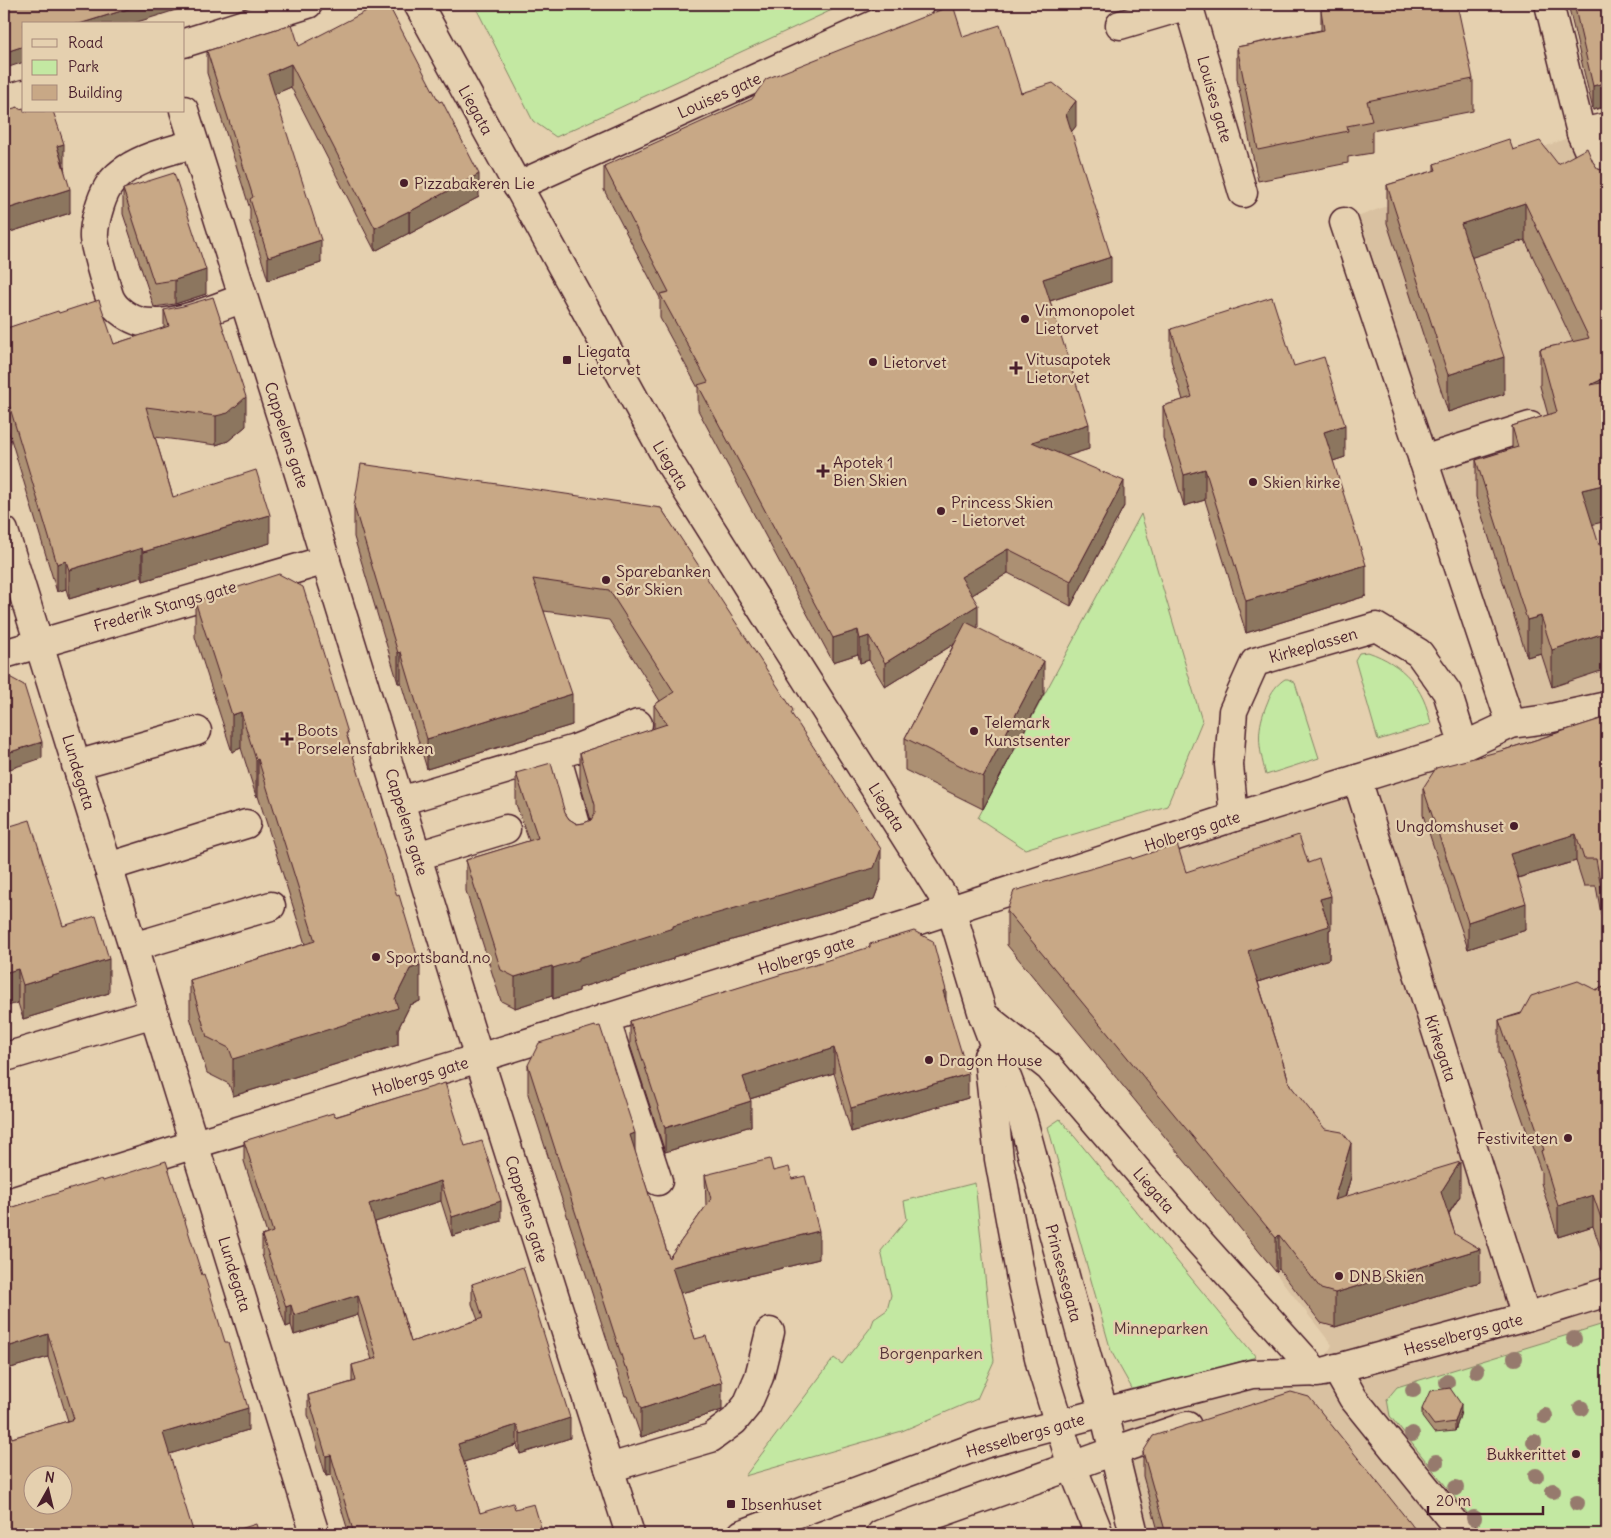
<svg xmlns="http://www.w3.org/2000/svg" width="1611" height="1538" viewBox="0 0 1611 1538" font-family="Delius,sans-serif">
<rect width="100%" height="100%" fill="#e5d0af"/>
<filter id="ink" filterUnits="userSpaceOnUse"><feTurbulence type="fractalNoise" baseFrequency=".02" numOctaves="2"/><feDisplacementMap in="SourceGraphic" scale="10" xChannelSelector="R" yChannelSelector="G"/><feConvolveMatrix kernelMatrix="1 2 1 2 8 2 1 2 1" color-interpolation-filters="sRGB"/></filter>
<g filter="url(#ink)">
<polygon fill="#d9c1a1" points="1607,127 1607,1534 1134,1534 1104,1412 1317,1373 1332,1345 1194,1169 995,894 1511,724 1344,222 1581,133"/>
<g fill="#c3e8a2" stroke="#868466">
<polygon points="474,4 845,4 556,137 533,121"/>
<polygon points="1141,514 1202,721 1167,806 1025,849 978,818"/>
<path d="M1368,652C1403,664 1424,687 1431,724L1378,740L1355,660L1359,653Z"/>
<path d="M1285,679H1288L1295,683L1319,758L1266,775C1258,745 1256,729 1268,701C1271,692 1277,684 1285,679Z"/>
<polygon points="1060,1119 1256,1357 1134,1392 1111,1351 1048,1127"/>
<polygon points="975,1183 994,1361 977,1399 902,1431 745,1476 834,1358 842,1364 871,1327 874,1319 887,1310 891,1295 881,1251 907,1219 904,1201"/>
<polygon points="1607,1323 1607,1534 1484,1534 1390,1416 1387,1399 1397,1387"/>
</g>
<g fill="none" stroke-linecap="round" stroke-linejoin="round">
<g stroke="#4a1f2b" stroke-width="31">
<g id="minor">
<polyline points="1188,4 1243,193"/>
<polyline points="1549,4 1581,133 1607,193"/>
<polyline points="1120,25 1188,5"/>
<polyline points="184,43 308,4"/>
<polyline points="4,100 24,94"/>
<polyline points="184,110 296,464 479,1058 630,1534"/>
<polyline points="1581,133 1607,127"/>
<path d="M194,144C167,151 124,161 108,187C101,198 93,225 94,238C94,244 108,295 111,300C116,310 130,319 141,322C170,328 216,308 243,298"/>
<polyline points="517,186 920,4"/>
<polyline points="1344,222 1511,724"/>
<polyline points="1423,460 1530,426"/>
<polyline points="4,531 315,1534"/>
<polyline points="4,654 326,560"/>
<polyline points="556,755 580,839"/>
<polyline points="76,765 197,731"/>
<polyline points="1357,779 1526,1317"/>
<polyline points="400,801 575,749 638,724"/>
<polyline points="1234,817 1229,765 1233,711 1255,662 1376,627 1419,653 1447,692 1464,746"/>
<polyline points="417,856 506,829"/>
<polyline points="108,867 246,824"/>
<polyline points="133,947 271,906"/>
<polyline points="983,1015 1049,1067 1171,1210 1317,1373"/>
<polyline points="605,1018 658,1181"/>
<polyline points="9,1056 154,1013"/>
<polyline points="4,1204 195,1144 479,1058 905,925 1234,817 1464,746 1511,724 1547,719 1607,706"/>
<polyline points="1336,1368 1353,1398 1463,1534"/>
<polyline points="1104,1412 1252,1374 1323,1372 1526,1317 1607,1292"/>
<polyline points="1114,1451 1187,1426"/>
<polyline points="609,1468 711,1438 734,1421 747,1405 759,1377 770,1332"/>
</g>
</g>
<g stroke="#4a1f2b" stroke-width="31">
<g id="major">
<polyline points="418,4 669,462 951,909 983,1015 1022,1117 1088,1361 1104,1412 1134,1534"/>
<polyline points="988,1056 999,1159 1022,1284 1041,1366 1072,1466 1099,1534"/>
<polyline points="742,1534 984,1444 1104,1412"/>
<polyline points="881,1534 1114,1451"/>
</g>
</g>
<use href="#minor" stroke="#e5d0af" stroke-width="28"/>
<use href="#major" stroke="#e5d0af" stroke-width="28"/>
</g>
<g fill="#967a6d">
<circle cx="1574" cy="1339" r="8"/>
<circle cx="1515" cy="1358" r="8"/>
<circle cx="1477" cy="1371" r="8"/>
<circle cx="1447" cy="1382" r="8"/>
<circle cx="1413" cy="1390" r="8"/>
<circle cx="1581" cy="1408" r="8"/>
<circle cx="1545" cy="1416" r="8"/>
<circle cx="1412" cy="1434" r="8"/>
<circle cx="1534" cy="1442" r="8"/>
<circle cx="1436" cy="1462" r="8"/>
<circle cx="1536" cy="1476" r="8"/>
<circle cx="1456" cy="1488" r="8"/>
<circle cx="1553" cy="1491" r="8"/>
<circle cx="1577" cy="1503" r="8"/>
<circle cx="1474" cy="1518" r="8"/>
</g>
<g fill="#ac9073" stroke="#4a1f2b">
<polygon points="4,4 179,4 179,9 24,24 9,67 8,64 4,66"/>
<polygon points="1568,4 1607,4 1607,106 1593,110"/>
<polygon points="1321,10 1473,79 1473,111 1372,131 1372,153 1348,157 1348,163 1258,181 1237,79 1237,47 1321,30"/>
<polygon points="963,37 1021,93 1076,126 1071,132 1111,282 1050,301 1089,449 1065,456 1124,506 1071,606 1008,573 972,595 978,628 1044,693 983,809 905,770 905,738 954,644 885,687 869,660 860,663 858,654 833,662 698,410 698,388 660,318 660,298 604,190 604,166"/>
<polygon points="299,46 479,197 409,234 409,233 375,251 291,87 274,94 321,263 268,280 250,222 250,209 207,73 207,51"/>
<polygon points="19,109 64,167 70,213 7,233 4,224 4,111"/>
<polygon points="1513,150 1558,164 1593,162 1598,169 1606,171 1593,525 1552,687 1541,653 1527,657 1476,497 1476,460 1512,449 1512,426 1548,415 1540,386 1540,349 1573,342 1525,240 1472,257 1504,394 1448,412 1387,223 1387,185 1434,171 1434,164"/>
<polygon points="123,189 206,294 175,304 154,307 123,214"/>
<polygon points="164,310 246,426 228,441 216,445 155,437 173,497 270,543 143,581 142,577 69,599 66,589 57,592 4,416 4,329 59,313 114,344 164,328"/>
<polygon points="1171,329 1294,366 1345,457 1333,461 1366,596 1246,633 1205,500 1184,506 1163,438 1163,406 1183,400 1171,360"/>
<polygon points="354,506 661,508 793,717 881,880 874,899 673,957 673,959 579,988 579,991 553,999 552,996 515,1008 501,1001 466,891 466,860 529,841 516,804 516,773 565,813 569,819 577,824 584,823 591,820 580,784 580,753 654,729 654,705 660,701 609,620 544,611 572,725 427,769 401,683 398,683 354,537"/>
<polygon points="195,601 348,738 420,1001 410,1005 398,1029 398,1045 233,1096 229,1084 207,1073 190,1017 190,980 305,944 258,796 256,796 241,748 232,752 195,637"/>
<polygon points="1607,717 1607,930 1604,930 1596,886 1584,886 1576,861 1518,878 1526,930 1468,949 1423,815 1423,788 1504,750"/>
<polygon points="4,828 63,926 109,993 23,1019 18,1003"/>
<polygon points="1132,859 1186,872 1331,929 1329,930 1329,959 1258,982 1290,1085 1351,1177 1345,1197 1460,1196 1449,1214 1455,1234 1480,1282 1335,1327 1321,1323 1279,1269 1276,1272 1007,945 1007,911"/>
<polygon points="870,944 946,1000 968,1098 851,1132 834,1073 750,1099 751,1126 665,1152 630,1045 630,1021 870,948"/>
<polygon points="1607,986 1602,1253 1593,1226 1558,1237 1541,1183 1541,1172 1499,1052 1499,1020"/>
<polygon points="528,1065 635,1152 669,1258 706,1206 705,1175 773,1171 792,1179 819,1259 680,1293 695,1339 722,1410 641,1437 627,1396 625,1396 528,1094"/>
<polygon points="335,1117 465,1146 501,1221 452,1236 441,1201 375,1222 411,1342 478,1320 472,1304 472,1284 570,1438 520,1454 517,1445 463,1462 480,1513 515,1509 543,1534 349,1534 331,1475 326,1476 308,1415 308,1395 352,1382 352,1365 372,1360 358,1315 294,1335 291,1325 286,1327 262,1255 262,1236 267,1234 244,1161 244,1141"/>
<polygon points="103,1181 248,1430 169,1454 12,1438 68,1421 48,1357 4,1370 4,1210"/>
<polygon points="1422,1409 1461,1412 1455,1431 1434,1433 1422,1417"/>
<polygon points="1143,1452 1419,1534 1159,1534 1143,1476"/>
</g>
<g fill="#8c765e" stroke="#4a1f2b">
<polygon points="144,4 179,4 179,9 131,24 79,24"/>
<polygon points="24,46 24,62 9,67 9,51"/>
<polygon points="8,48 8,64 4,66 4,50"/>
<polygon points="291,64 291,87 268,97 268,74"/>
<polygon points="1607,82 1607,106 1593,110 1593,86"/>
<polygon points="1076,101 1076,126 1066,139 1066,114"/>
<polygon points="64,144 64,168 57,146"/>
<polygon points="479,174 479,197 409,234 409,212"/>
<polygon points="70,189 70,213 7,233 7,209"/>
<polygon points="1525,203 1525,240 1461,261 1461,224"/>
<polygon points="409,211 409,233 375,251 375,228"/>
<polygon points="321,240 321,263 268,280 268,257"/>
<polygon points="1111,257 1111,282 1043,303 1043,279"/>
<polygon points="206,270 206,294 175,304 175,280"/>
<polygon points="1504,357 1504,394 1448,412 1448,375"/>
<polygon points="1607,377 1607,414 1590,385"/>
<polygon points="246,397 246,426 228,441 216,445 216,416"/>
<polygon points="1089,424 1089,449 1032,467 1032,442"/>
<polygon points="1345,425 1345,457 1324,464 1324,432"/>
<polygon points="1205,469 1205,500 1184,506 1184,475"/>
<polygon points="1124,481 1124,506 1071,606 1071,581"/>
<polygon points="1607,484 1607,521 1582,527 1582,490"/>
<polygon points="270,515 270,543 143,581 143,552"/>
<polygon points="142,548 142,577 69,599 69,570"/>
<polygon points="1008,549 1008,573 961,602 961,577"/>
<polygon points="66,561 66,589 57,592 57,564"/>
<polygon points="1366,565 1366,596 1246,633 1246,601"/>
<polygon points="978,605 978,629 885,687 885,663"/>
<polygon points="1541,616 1541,653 1527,657 1527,620"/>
<polygon points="858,630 858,654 833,662 833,638"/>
<polygon points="1607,632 1607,669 1552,687 1552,650"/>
<polygon points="869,636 869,660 860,663 860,639"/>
<polygon points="401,652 401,683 398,683 398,653"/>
<polygon points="1044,661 1044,693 983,809 983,777"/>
<polygon points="572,694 572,725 427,769 427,739"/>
<polygon points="241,712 241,748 232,752 232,715"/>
<polygon points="42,742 42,758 4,771 4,754"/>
<polygon points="258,759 258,796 256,796 256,760"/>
<polygon points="1576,834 1576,861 1510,880 1510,854"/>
<polygon points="881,849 881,880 874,899 673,957 673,959 579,988 579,991 553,999 553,968 579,958 673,926"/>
<polygon points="1331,896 1331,929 1329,930 1329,959 1248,985 1248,951 1320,899"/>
<polygon points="1526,903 1526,930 1468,949 1468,922"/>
<polygon points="109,959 109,993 23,1019 23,985"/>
<polygon points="420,965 420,1001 410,1005 398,1029 398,1045 233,1096 233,1059 395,999 410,969"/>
<polygon points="552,966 552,996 515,1008 515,977"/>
<polygon points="18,969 18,1003 4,1007 4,973"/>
<polygon points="946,990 946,1014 943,991"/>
<polygon points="834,1048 834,1073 743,1101 743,1077"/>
<polygon points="968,1074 968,1098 851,1132 851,1108"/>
<polygon points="751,1101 751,1126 665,1152 665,1128"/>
<polygon points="635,1133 635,1161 630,1135"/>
<polygon points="1351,1143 1351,1177 1334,1234 1334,1200"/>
<polygon points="1460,1162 1460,1196 1441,1225 1441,1192"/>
<polygon points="441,1181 441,1201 369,1224 369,1204"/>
<polygon points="1593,1195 1593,1226 1558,1237 1558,1206"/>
<polygon points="501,1201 501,1221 452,1236 452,1217"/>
<polygon points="1607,1220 1607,1251 1602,1253 1602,1221"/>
<polygon points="819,1231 819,1259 672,1295 672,1267"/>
<polygon points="1279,1235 1279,1269 1276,1272 1276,1238"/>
<polygon points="1480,1249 1480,1282 1335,1327 1335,1293"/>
<polygon points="358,1295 358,1315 294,1335 294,1315"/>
<polygon points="291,1305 291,1325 286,1327 286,1307"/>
<polygon points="48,1334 48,1357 4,1370 4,1348"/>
<polygon points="722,1382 722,1410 641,1437 641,1409"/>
<polygon points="1461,1404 1461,1412 1455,1431 1455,1422"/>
<polygon points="248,1408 248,1430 163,1456 163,1433"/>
<polygon points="570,1418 570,1438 520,1454 520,1434"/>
<polygon points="517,1425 517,1445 458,1464 458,1444"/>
<polygon points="331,1455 331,1475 326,1476 326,1456"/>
</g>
<g fill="#c8a886" stroke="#4a1f2b" fill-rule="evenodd">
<polygon points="4,4 144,4 79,24 24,24 24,46 9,51 8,48 4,50"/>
<polygon points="380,4 388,4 439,102 442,101 479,174 409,212 409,211 375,228 291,64 268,74 321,240 268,257 250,199 253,197 207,51 292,24 299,46"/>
<polygon points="1353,4 1457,4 1473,79 1367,101 1372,121 1347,126 1348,131 1258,150 1237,47 1324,30 1321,10"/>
<polygon points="1574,4 1607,4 1607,82 1593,86"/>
<polygon points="953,5 963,37 1000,25 1021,93 1053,83 1076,101 1066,114 1111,257 1043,279 1089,424 1032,442 1124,481 1071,581 1008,549 961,577 978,605 885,663 869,636 860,639 858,630 833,638 698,385 708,382 660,294 669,292 604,166 752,99 766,79"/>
<polygon points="18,107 19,109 24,108 24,111 53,111 64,144 57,146 70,189 7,209 4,199 4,111"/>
<polygon points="1509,139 1513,150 1540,141 1558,164 1587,148 1593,162 1598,169 1606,171 1607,171 1607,377 1590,385 1607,382 1607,484 1582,490 1599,545 1607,544 1607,632 1552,650 1541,616 1527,620 1476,460 1518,447 1512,426 1557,412 1540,349 1589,338 1525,203 1461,224 1504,357 1448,375 1387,185 1436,170 1434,164"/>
<polygon points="174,173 206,270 175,280 154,283 123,189"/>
<polygon points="213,297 246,397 228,413 216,416 146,407 173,497 256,470 270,515 143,552 142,548 69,570 66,561 57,564 4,388 4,329 58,311 59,313 99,300 114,344 169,326 164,310 183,306"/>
<polygon points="1272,297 1294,366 1324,357 1345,425 1324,432 1366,565 1246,601 1205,469 1184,475 1163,406 1192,397 1171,329"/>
<polygon points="361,464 661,508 793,710 791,713 881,849 874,868 673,926 673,928 579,958 579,960 553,968 552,966 515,977 501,970 466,860 538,838 516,773 551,763 565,813 569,819 577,824 584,823 591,820 595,813 595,805 580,753 667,724 654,705 674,692 609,590 533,579 572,694 427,739 401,652 398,653 354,506"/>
<polygon points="279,574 303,587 348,733 346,733 397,896 399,895 420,965 410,969 395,999 398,1008 233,1059 229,1048 207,1037 190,980 315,941 258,759 256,760 241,712 232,715 195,601"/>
<polygon points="966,622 1044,661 983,777 905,738"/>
<polygon points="4,674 24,685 42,742 4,754"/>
<polygon points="1607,717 1607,903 1604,903 1596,859 1584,859 1576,834 1510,854 1526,903 1468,922 1423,788 1436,768 1504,750"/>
<polygon points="30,820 63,926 96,916 109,959 23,985 18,969 4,973 4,828"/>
<polygon points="1299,835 1308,863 1319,859 1331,896 1320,899 1329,926 1248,951 1290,1085 1325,1129 1342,1132 1351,1143 1334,1200 1460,1162 1441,1192 1455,1234 1480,1249 1335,1293 1321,1289 1279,1235 1276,1238 1007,911 1014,891 1131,857 1132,859 1177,844 1186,872"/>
<polygon points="914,931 933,941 946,990 943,991 968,1074 851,1108 834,1048 743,1077 751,1101 665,1128 630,1021 870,947 870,944"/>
<polygon points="1578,981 1596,990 1607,986 1607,1220 1602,1221 1593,1195 1558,1206 1541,1151 1544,1150 1499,1020 1521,1014 1531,996"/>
<polygon points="595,1026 595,1027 600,1026 635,1133 630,1135 669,1258 711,1199 705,1175 770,1159 773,1171 789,1167 792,1179 805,1176 819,1231 672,1267 695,1339 706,1336 722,1382 641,1409 627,1367 625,1367 528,1065 539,1043"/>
<polygon points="445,1083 465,1146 482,1141 501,1201 452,1217 441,1181 369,1204 411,1342 483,1318 472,1284 523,1267 570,1418 520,1434 517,1425 458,1444 480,1513 513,1503 515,1509 534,1504 543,1534 354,1534 331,1455 326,1456 308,1395 356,1381 352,1365 377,1358 358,1295 294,1315 291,1305 286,1307 262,1236 273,1232 244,1141 333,1113 335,1117"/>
<path d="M166,1161L202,1275L204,1274L225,1342H228L248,1408L163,1433L194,1534H4V1412L12,1438L74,1419L48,1334L4,1348V1210L102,1179L103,1181ZM32,1476H62V1506H32Z"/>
<polygon points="1450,1388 1461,1404 1455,1422 1434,1425 1422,1409 1430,1391"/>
<polygon points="1291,1392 1309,1397 1419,1534 1166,1534 1143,1452 1153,1436"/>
<polygon points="256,1524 259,1534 224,1534"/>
</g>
</g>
<g fill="#4a1f2b" stroke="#e5d0af" stroke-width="2">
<circle cx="404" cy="183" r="5"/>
<circle cx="1025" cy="319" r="5"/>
<rect x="562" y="355" width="10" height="10" rx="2.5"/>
<circle cx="873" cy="362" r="5"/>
<path d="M1013.5 360.5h5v5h5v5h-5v5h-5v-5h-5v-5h5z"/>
<path d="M820.5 463.5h5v5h5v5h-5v5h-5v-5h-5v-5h5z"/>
<circle cx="1253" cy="482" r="5"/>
<circle cx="941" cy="511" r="5"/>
<circle cx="606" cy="580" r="5"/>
<circle cx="974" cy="731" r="5"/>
<path d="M284.5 731.5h5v5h5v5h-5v5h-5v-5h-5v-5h5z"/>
<circle cx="1514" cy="826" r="5"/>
<circle cx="376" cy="957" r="5"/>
<circle cx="929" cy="1060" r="5"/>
<circle cx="1568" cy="1138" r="5"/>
<circle cx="1339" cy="1276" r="5"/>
<circle cx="1576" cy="1454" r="5"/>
<rect x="726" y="1499" width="10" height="10" rx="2.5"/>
</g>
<g text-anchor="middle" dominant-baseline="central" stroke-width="4.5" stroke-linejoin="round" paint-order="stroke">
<g font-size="16" fill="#4a1f2b" stroke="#e5d0af">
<text transform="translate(719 95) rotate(-24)">Louises gate</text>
<text transform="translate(1215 99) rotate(74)">Louises gate</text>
<text transform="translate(476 110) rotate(61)">Liegata</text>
<text transform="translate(287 435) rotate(72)">Cappelens gate</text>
<text transform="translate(671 465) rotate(59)">Liegata</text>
<text transform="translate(165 606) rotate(-16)">Frederik Stangs gate</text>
<text transform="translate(1313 645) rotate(-16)">Kirkeplassen</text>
<text transform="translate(79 772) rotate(73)">Lundegata</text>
<text transform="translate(887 807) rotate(58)">Liegata</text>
<text transform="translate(407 822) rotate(73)">Cappelens gate</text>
<text transform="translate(1192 831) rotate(-18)">Holbergs gate</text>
<text transform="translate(806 955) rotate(-17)">Holbergs gate</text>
<text transform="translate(1441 1048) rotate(72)">Kirkegata</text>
<text transform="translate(420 1076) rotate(-17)">Holbergs gate</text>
<text transform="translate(1154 1190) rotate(49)">Liegata</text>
<text transform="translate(527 1209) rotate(73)">Cappelens gate</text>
<text transform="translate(1064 1273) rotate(75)">Prinsessegata</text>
<text transform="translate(235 1274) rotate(73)">Lundegata</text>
<text transform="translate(1463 1334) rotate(-15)">Hesselbergs gate</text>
<text transform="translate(1025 1435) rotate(-16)">Hesselbergs gate</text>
</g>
<g font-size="16" fill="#4a1f2b" stroke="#e5d0af" text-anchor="start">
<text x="414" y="183">Pizzabakeren Lie</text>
<text x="1035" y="310">Vinmonopolet<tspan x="1035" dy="18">Lietorvet</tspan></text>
<text x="577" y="351">Liegata<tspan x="577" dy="18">Lietorvet</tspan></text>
<text x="1026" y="359">Vitusapotek<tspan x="1026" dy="18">Lietorvet</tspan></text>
<text x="883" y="362">Lietorvet</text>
<text x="833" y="462">Apotek 1<tspan x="833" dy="18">Bien Skien</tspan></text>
<text x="1263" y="482">Skien kirke</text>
<text x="951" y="502">Princess Skien<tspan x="951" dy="18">- Lietorvet</tspan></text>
<text x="616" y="571">Sparebanken<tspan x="616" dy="18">Sør Skien</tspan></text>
<text x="984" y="722">Telemark<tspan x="984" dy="18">Kunstsenter</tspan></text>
<text x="297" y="730">Boots<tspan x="297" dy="18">Porselensfabrikken</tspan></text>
<text x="1504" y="826" text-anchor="end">Ungdomshuset</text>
<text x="386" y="957">Sportsband.no</text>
<text x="939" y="1060">Dragon House</text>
<text x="1558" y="1138" text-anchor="end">Festiviteten</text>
<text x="1349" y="1276">DNB Skien</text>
<text x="1566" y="1454" text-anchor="end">Bukkerittet</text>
<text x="741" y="1504">Ibsenhuset</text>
</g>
<g font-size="16" fill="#563337" stroke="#e5d0af">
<text x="1161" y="1328">Minneparken</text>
<text x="931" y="1353">Borgenparken</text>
</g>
</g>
<rect width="1611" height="1538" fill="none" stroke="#e5d0af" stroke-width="20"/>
<rect x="10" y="10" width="1591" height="1518" fill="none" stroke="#4a1f2b" stroke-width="2" filter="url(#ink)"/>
<rect x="22" y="22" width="162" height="90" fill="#e5d0af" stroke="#a7897a"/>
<rect x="32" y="39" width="25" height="8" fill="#e5d0af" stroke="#a7897a"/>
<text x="68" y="48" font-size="15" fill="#4a1f2b">Road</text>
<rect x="32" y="60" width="25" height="15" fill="#c3e8a2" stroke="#a7897a"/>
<text x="68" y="72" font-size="15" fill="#4a1f2b">Park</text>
<rect x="32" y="85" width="25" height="15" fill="#c8a886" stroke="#a7897a"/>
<text x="68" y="98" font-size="15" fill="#4a1f2b">Building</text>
<g transform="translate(48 1490) rotate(8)"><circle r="24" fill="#e5d0af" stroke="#a7897a"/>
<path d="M0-4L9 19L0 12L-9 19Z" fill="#4a1f2b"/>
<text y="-8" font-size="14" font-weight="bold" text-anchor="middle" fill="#4a1f2b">N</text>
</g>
<path d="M1428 1506v8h115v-8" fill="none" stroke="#4a1f2b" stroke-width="2.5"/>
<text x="1436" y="1506" font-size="15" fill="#4a1f2b" stroke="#e5d0af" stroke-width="4" paint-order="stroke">20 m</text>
</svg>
